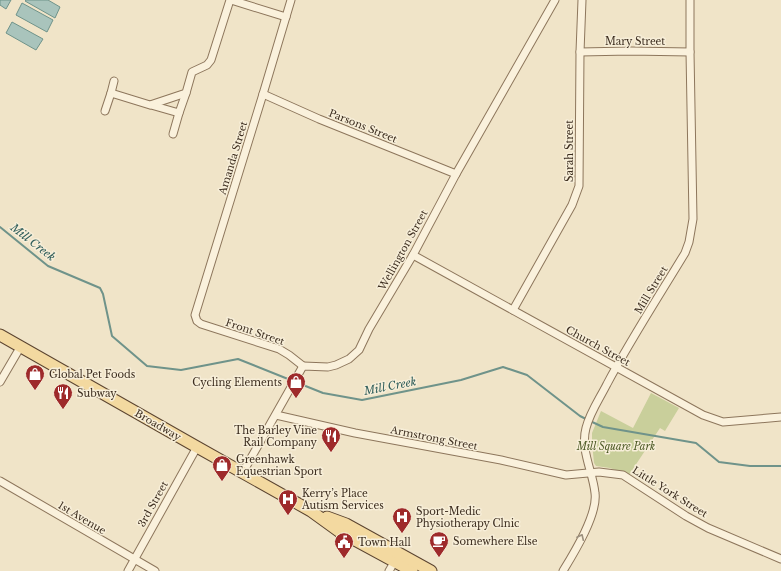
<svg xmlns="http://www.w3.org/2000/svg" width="781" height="571" viewBox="0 0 781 571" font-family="'Libre Baskerville',serif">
<rect width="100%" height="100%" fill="#f0e4c8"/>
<polygon fill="#c9cf9b" points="651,393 679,408 665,431 660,428 629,475 610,468 596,466 594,463 592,442 592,433 601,411 633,428"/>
<g fill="#a9c4bc" stroke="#6f938a">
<polygon points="0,0 11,0 6,9 0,5"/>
<polygon points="26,0 48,0 60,7 55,18 25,1"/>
<polygon points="22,3 53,20 47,32 16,15"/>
<polygon points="12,22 43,39 36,50 6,33"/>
</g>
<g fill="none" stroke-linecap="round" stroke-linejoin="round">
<g stroke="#6f938a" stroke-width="2">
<polyline points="0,227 48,266 100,288 103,294 112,336 147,366 181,370 238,359 323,393 362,400 461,380 503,367 527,375 580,416 586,419"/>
<polyline points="590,421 603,427 696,443 719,462 750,466 781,466"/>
</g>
<g stroke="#8d765c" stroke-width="9">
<g id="street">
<polyline points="231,0 286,17"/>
<polyline points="291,0 263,94 195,315 197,321 201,324 279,349 289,355 303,366"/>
<polyline points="580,52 630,51 690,52"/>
<polyline points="114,81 111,93 150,105 186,93 192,72 207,65 211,60 230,0"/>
<polyline points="263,94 319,119 456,174"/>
<polyline points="151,105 179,113 186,93"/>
<polyline points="105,111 111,93"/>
<polyline points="173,134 179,113"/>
<polyline points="413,255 703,415 723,422 781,417"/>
<polyline points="513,310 572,205 579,186 580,52 582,0"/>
<polyline points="0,382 21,346"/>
<polyline points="276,415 355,433 501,460 566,475 599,472 623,475 686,516 708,528 781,559"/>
<polyline points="243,472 303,366 328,367 336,365 349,359 359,350 369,329 413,255 456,174 555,0"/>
<polyline points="0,481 155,571"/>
<polyline points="128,571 197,447"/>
<polyline points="389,571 396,559"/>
<path d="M563,571C574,553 598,514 595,493C593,472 580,450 586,428C590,412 600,398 607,384C631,339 659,296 685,253L689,242L693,219L690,52V0"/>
</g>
</g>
<g stroke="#5b4430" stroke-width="13">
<g id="primary">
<polyline points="0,335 197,447 311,511 340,532 412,571"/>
<polyline points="327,517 346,524 431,571"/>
</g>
</g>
<use href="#street" stroke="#faf1dc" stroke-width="7"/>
<use href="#primary" stroke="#f3d9a0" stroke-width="11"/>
</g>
<defs><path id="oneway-chevron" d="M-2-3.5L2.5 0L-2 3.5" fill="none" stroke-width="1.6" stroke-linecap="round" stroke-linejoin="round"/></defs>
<use stroke="#9c907e" href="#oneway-chevron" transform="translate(581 537) rotate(-65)"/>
<defs>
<g id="shop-pin" transform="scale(1)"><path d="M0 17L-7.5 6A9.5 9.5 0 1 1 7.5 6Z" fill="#9e2a2b" stroke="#f7eed8"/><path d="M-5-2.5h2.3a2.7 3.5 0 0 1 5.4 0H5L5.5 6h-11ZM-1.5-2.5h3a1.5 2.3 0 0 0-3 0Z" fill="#fff"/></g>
<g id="restaurant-pin" transform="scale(1)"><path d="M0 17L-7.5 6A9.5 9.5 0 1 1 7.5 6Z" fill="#9e2a2b" stroke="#f7eed8"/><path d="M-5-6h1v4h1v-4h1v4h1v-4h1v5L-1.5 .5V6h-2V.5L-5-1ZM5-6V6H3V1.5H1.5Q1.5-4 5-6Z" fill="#fff"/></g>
<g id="hospital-pin" transform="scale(1)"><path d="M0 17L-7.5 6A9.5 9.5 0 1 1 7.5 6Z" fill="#9e2a2b" stroke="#f7eed8"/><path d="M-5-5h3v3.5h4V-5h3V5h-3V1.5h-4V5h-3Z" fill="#fff"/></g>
<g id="cafe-pin" transform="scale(1)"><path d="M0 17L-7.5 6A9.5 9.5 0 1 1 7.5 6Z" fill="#9e2a2b" stroke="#f7eed8"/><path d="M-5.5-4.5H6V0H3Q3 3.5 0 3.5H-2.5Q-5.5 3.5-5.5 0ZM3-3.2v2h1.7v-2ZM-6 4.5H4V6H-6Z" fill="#fff"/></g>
<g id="civic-pin" transform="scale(1)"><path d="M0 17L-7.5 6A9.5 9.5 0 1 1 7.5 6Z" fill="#9e2a2b" stroke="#f7eed8"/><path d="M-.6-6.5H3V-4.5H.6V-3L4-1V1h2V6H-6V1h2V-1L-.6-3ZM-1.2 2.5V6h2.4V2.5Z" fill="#fff"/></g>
</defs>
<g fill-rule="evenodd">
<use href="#shop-pin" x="35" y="374"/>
<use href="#shop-pin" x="296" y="382"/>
<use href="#restaurant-pin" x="63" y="393"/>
<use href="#restaurant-pin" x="331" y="436"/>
<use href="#shop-pin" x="222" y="465"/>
<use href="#hospital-pin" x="288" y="499"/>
<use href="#hospital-pin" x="402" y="517"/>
<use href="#cafe-pin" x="439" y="541"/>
<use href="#civic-pin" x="344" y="542"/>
</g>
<g text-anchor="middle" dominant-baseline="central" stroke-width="3" stroke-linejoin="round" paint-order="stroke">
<g font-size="10" fill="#3d2e20" stroke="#f7eed8">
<text x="635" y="41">Mary Street</text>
<text transform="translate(363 126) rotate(22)">Parsons Street</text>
<text transform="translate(569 151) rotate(-90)">Sarah Street</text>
<text transform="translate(233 158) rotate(-73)">Amanda Street</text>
<text transform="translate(403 250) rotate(-61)">Wellington Street</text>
<text transform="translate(651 290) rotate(-59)">Mill Street</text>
<text transform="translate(255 332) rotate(19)">Front Street</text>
<text transform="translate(598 346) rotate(29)">Church Street</text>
<text transform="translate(158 425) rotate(30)">Broadway</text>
<text transform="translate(434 438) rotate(11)">Armstrong Street</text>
<text transform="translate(670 492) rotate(32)">Little York Street</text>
<text transform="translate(153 504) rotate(-61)">3rd Street</text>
<text transform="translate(82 518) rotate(31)">1st Avenue</text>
</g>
<g font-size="10" fill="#3d2e20" stroke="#f7eed8" text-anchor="start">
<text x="49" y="374">Global Pet Foods</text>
<text x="282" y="382" text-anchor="end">Cycling Elements</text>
<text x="77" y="393">Subway</text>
<text x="317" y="430" text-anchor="end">The Barley Vine<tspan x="317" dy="12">Rail Company</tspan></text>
<text x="236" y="459">Greenhawk<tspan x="236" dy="12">Equestrian Sport</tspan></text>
<text x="302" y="493">Kerry’s Place<tspan x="302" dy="12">Autism Services</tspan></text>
<text x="416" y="511">Sport-Medic<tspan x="416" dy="12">Physiotherapy Clnic</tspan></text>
<text x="453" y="541">Somewhere Else</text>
<text x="358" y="542">Town Hall</text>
</g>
<g font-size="10" font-style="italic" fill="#4d5a26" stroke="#f7eed8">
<text x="616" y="446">Mill Square Park</text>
</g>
<g font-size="11" font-style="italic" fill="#2f5d5a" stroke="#f7eed8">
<text transform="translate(33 242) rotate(38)">Mill Creek</text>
<text transform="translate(390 386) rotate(-11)">Mill Creek</text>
</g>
</g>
</svg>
